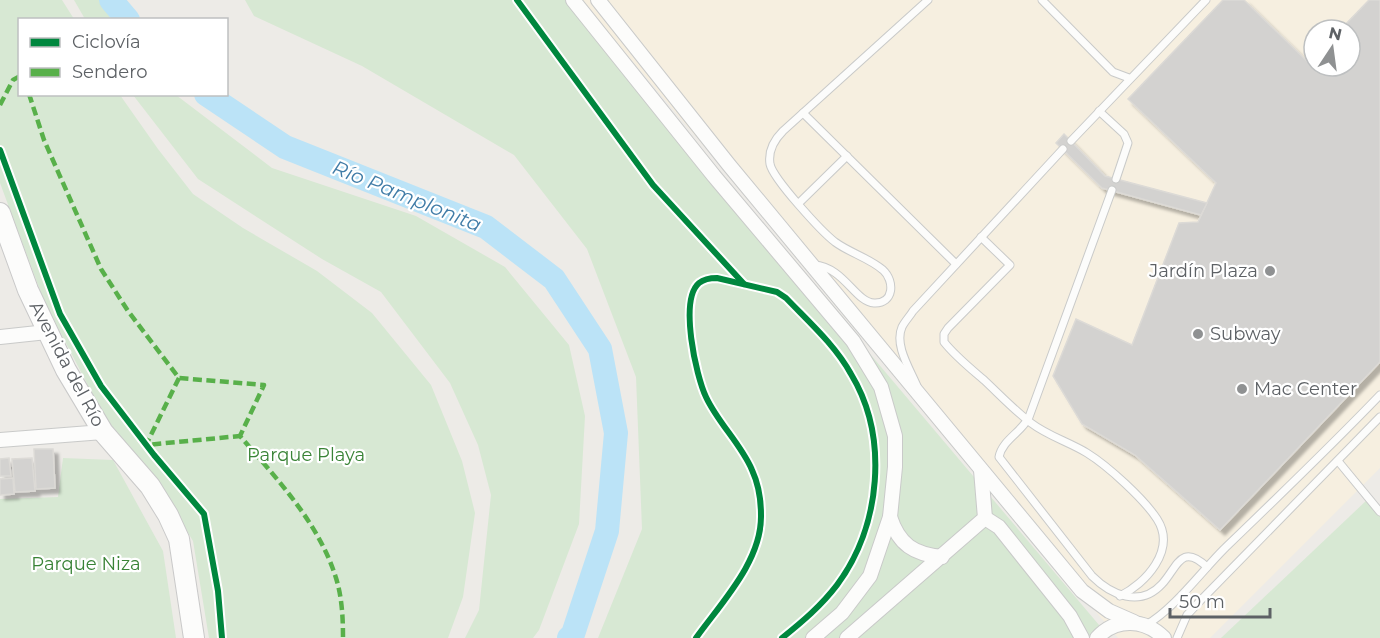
<svg xmlns="http://www.w3.org/2000/svg" width="1380" height="638" viewBox="0 0 1380 638" font-family="Montserrat,sans-serif">
<defs>
<filter id="shadow"><feDropShadow dx="5" dy="5" stdDeviation="1.5" flood-color="#0004"/></filter>
</defs>
<rect width="100%" height="100%" fill="#edebe7"/>
<path fill="#f6efe0" fill-rule="evenodd" d="M581,0H1380V468L1210,638H1118ZM1314,30H1350V66H1314Z"/>
<g fill="#d7e8d3">
<polygon points="0,0 62,0 74,19 20,20 20,94 120,95 158,149 193,194 243,228 317,271 372,313 431,385 462,461 475,513 463,597 448,638 209,638 193,541 148,468 106,420 44,301 0,183"/>
<polygon points="74,0 100,0 111,19 85,19"/>
<polygon points="245,0 571,0 1110,638 598,638 642,529 636,377 587,249 514,155 362,66 254,16"/>
<polygon points="133,95 176,95 272,168 416,216 505,267 569,345 585,416 579,524 539,630 533,638 465,638 479,610 491,495 478,445 450,383 381,292 322,259 198,179"/>
<polygon points="63,458 113,460 163,551 176,638 0,638 0,499 58,497"/>
<polygon points="1368,499 1380,512 1380,638 1221,638"/>
</g>
<g fill="none" stroke-linecap="round" stroke-linejoin="round">
<g stroke="#bbe3f7" stroke-width="24">
<polyline points="111,0 128,20"/>
<polyline points="206,94 285,147 486,227 554,279 600,349 616,433 607,531 573,634 569,638"/>
</g>
</g>
<g fill="#d3d2d0" stroke="#dcdad6" stroke-width="1.5" filter="url(#shadow)">
<polygon points="1223,0 1244,0 1308,62 1314,56 1314,66 1350,66 1350,30 1340,30 1369,0 1380,0 1380,362 1220,530 1135,455 1082,424 1053,376 1076,319 1132,345 1179,223 1198,222 1216,183 1128,99"/>
<polygon points="1064,134 1105,176 1207,203 1201,215 1102,188 1056,143"/>
<polygon points="34,449 53,449 55,488 36,489"/>
<polygon points="9,458 11,476 0,476 0,459"/>
<polygon points="32,458 35,491 15,492 12,459"/>
<polygon points="13,478 14,494 0,495 0,479"/>
</g>
<g fill="none" stroke-linecap="round" stroke-linejoin="round">
<g stroke="#c9cac9" stroke-width="9">
<g id="service">
<polyline points="1042,0 1113,72 1129,78"/>
<polyline points="1099,111 1124,134 1128,143 1116,179"/>
<polyline points="803,113 956,264"/>
<polyline points="1071,141 1206,0"/>
<path d="M1112,190L1029,417C1022,432 1002,440 999,457L1092,576C1111,595 1140,608 1162,584C1177,568 1181,542 1207,567"/>
<polyline points="799,203 847,156"/>
<path d="M981,237L1010,265L948,328L944,334V342C955,356 970,368 984,380C999,394 1014,410 1031,423C1048,436 1069,442 1087,453C1108,466 1144,499 1157,519C1177,550 1145,584 1120,596"/>
<path d="M814,265C844,267 855,302 874,303C894,304 895,281 883,270C869,258 850,253 835,242C822,232 773,179 770,164C768,151 774,140 783,131L928,0"/>
<path d="M917,386C910,369 894,345 902,327C905,321 910,316 913,311L1063,149"/>
<polyline points="1338,461 1380,512"/>
<path d="M1146,625C1174,609 1201,572 1224,549C1277,498 1329,448 1380,395"/>
<polyline points="1177,638 1187,615 1200,601 1380,417"/>
</g>
</g>
<g stroke="#c9cac9" stroke-width="16">
<g id="minor">
<polyline points="573,0 714,176 853,341 881,387 895,436 895,467 890,517 870,576 842,613 813,638"/>
<polyline points="598,0 729,165 1082,591 1109,611 1134,622"/>
<polyline points="0,337 47,332"/>
<polyline points="0,440 103,432"/>
<path d="M890,517C899,545 914,554 942,557"/>
<polyline points="985,518 999,527 1070,616 1082,638"/>
<polyline points="847,638 985,518 981,470"/>
<path d="M1097,638C1116,617 1145,619 1164,638"/>
</g>
</g>
<g stroke="#c9c9c9" stroke-width="22">
<polyline id="secondary" points="0,213 28,290 66,370 103,432 150,486 168,515 179,539 194,638"/>
</g>
<use href="#service" stroke="#fcfcfb" stroke-width="7"/>
<use href="#minor" stroke="#fcfcfb" stroke-width="14"/>
<use href="#secondary" stroke="#fcfcfb" stroke-width="20"/>
<g stroke="#58b04a" stroke-width="4.5" stroke-dasharray="9 4.5" stroke-linecap="butt">
<path d="M29,94L44,140L101,269L128,311L179,378L264,385L240,436C277,479 319,523 336,578C342,597 343,618 343,638"/>
<polyline points="0,105 13,80 20,76"/>
<polyline points="179,378 146,445 240,436"/>
</g>
<g stroke="#fff" stroke-width="10">
<g id="cycleway">
<polyline points="517,0 653,185 744,284"/>
<polyline points="0,150 60,314 101,386 154,455 204,514 218,591 222,638"/>
<path d="M696,638C721,603 762,561 761,515C761,500 758,483 752,470C741,444 718,423 706,397C696,376 679,300 699,283C704,279 711,278 717,278L777,292L786,298C809,322 835,345 851,374C889,437 881,526 837,585C821,606 802,622 782,638"/>
</g>
</g>
<use href="#cycleway" stroke="#00873e" stroke-width="6"/>
</g>
<g fill="#8f9192" stroke="#fff" stroke-width="2">
<circle cx="1270" cy="271" r="6"/>
<circle cx="1198" cy="334" r="6"/>
<circle cx="1242" cy="389" r="6"/>
</g>
<g text-anchor="middle" dominant-baseline="central" stroke-width="4.5" stroke-linejoin="round" paint-order="stroke">
<g font-size="18" fill="#5d6165" stroke="#fff" text-anchor="start">
<text x="1258" y="271" text-anchor="end">Jardín Plaza</text>
<text x="1210" y="334">Subway</text>
<text x="1254" y="389">Mac Center</text>
</g>
<g font-size="18" fill="#5d6165" stroke="#fff">
<text transform="translate(67 364) rotate(62)">Avenida del Río</text>
</g>
<g font-size="18" fill="#398336" stroke="#fff">
<text x="306" y="455">Parque Playa</text>
<text x="86" y="564">Parque Niza</text>
</g>
<g font-size="20" font-style="italic" fill="#407ca7" stroke="#fff">
<text transform="translate(407 196) rotate(22)">Río Pamplonita</text>
</g>
</g>
<rect x="18" y="18" width="210" height="78" fill="#ffffff" stroke="#bec0c1" stroke-width="1.5"/>
<rect x="30" y="38" width="30" height="9" fill="#00873e" stroke="#bec0c1" stroke-width="1.5"/>
<text x="72" y="48" font-size="18" fill="#5d6165">Ciclovía</text>
<rect x="30" y="68" width="30" height="9" fill="#58b04a" stroke="#bec0c1" stroke-width="1.5"/>
<text x="72" y="78" font-size="18" fill="#5d6165">Sendero</text>
<g transform="translate(1332 48) rotate(13)"><circle r="28" fill="#ffffff" stroke="#bec0c1" stroke-width="1.5"/>
<path d="M0-4.5L10 22L0 15L-10 22Z" fill="#8f9192"/>
<text y="-9" font-size="16" font-weight="bold" text-anchor="middle" fill="#5d6165">N</text>
</g>
<path d="M1170 608v9h100v-9" fill="none" stroke="#5d6165" stroke-width="3"/>
<text x="1179" y="608" font-size="18" fill="#5d6165" stroke="#ffffff" stroke-width="4.5" paint-order="stroke">50 m</text>
</svg>
